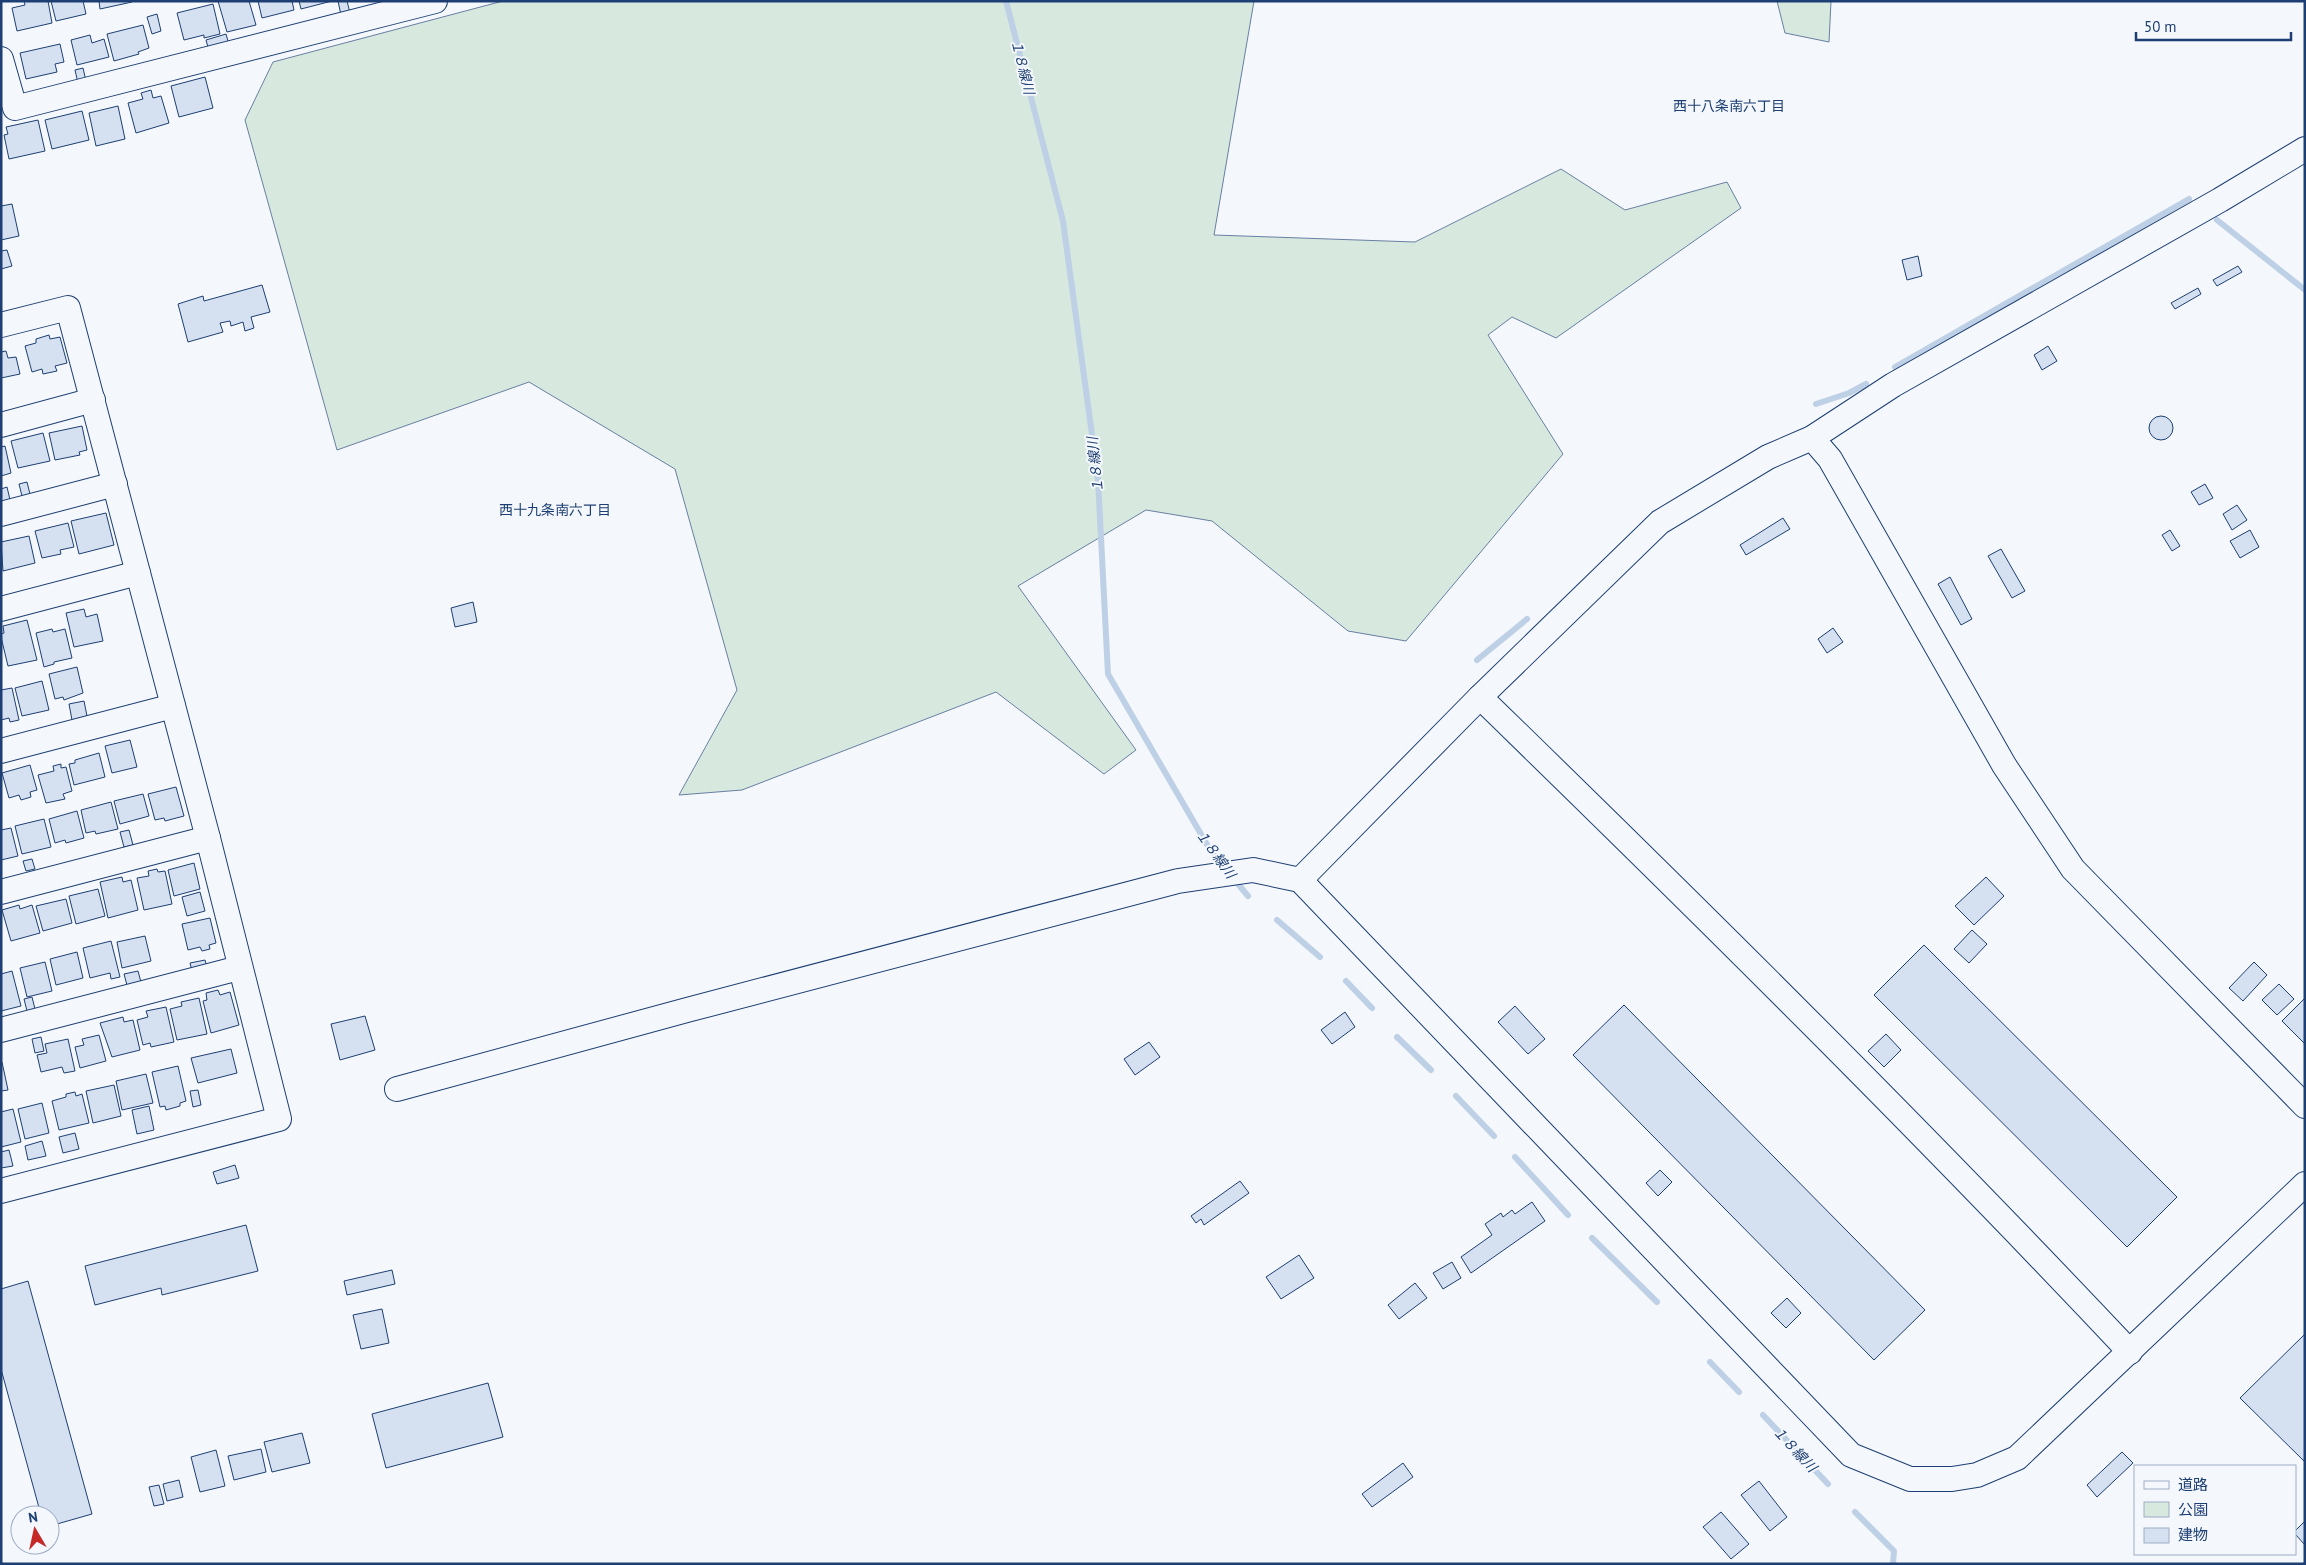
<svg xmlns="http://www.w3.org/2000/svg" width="2306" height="1565" viewBox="0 0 2306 1565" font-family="'PT Sans','Noto Sans JP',sans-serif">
<rect width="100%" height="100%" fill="#f4f7fb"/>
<g fill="#d7e8df" stroke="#687fa3">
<polygon points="503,1 1254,1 1214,235 1415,242 1561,169 1625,210 1727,182 1741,208 1556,338 1512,317 1488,335 1563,454 1406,641 1348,631 1212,521 1146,510 1018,586 1136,750 1104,774 996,692 742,790 679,795 737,690 675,469 529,382 337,450 245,120 273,62"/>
<polygon points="1777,1 1831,1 1829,42 1785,33"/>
</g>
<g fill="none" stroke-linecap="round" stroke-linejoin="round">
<g stroke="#bed0e5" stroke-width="6">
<polyline points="1006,1 1063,221 1098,479 1108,674 1209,848 1225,868"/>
<polyline points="2217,220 2305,290"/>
<polyline points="1895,367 2189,199"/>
<polyline points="1816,404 1849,393 1866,384"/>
<polyline points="1477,660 1527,619"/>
<polyline points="1233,878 1248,896"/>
<polyline points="1277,920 1320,957"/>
<polyline points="1346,981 1372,1008"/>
<polyline points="1397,1037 1431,1070"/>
<polyline points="1456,1096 1494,1136"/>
<polyline points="1515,1157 1568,1215"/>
<polyline points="1592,1238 1657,1302"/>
<polyline points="1710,1362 1739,1392"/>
<polyline points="1763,1415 1828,1484"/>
<polyline points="1855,1512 1894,1551 1893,1564"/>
</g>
</g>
<g fill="#d5e0f0" stroke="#1d3f73">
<polygon points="24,1 48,1 52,23 17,31 12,8 25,5"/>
<polygon points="51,1 83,1 86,14 56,21"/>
<polygon points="99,1 132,1 132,2 100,9"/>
<polygon points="218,1 249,1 256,25 227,32"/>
<polygon points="258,1 292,1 294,10 262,18"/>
<polygon points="299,1 332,1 301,9"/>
<polygon points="338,1 347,1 350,13 341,15"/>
<polygon points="213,4 220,34 204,38 204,35 184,40 177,13"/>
<polygon points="157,14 161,31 152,34 147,17"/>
<polygon points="143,25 149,48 138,52 139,54 114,61 107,34"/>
<polygon points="226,34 229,45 209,51 206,40"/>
<polygon points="90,35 92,43 104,39 109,57 77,65 71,40"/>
<polygon points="60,44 64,62 55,64 57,72 26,79 20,53"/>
<polygon points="83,68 86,81 78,83 75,70"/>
<polygon points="205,77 213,108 179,117 171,86"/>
<polygon points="151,90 153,98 161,96 169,123 136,133 128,103 143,99 141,93"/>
<polygon points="118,106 125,139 96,146 89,113"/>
<polygon points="82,111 89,140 52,149 45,120"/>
<polygon points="38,120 45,151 9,159 4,135 8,134 6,127"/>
<polygon points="12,204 19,236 1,240 1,206"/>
<polygon points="7,250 12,266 1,269 1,251"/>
<polygon points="1918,256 1922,276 1907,280 1902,260"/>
<polygon points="2238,266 2242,272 2217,286 2213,280"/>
<polygon points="262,285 270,312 251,317 254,328 245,331 243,322 231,326 230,321 220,323 223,332 188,342 178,304 203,296 204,301"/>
<polygon points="2198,288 2201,294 2175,309 2171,303"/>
<polygon points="49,335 50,339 60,337 67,363 55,366 57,371 43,374 42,369 32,372 25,346 36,343 36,339"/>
<polygon points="2048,346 2057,361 2042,370 2034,355"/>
<polygon points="6,351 8,358 16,357 20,374 1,378 1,352"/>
<circle cx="2161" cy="428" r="12"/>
<polygon points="82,426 87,450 79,452 80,455 55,460 49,433"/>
<polygon points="43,433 50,461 18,468 11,441"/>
<polygon points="5,446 11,473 1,476 1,447"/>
<polygon points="27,482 31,498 23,500 19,484"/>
<polygon points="2205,484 2213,498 2199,505 2191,492"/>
<polygon points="7,487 11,504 1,507 1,489"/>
<polygon points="2237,505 2247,520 2232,530 2223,514"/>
<polygon points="106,513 114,545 79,554 71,521"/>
<polygon points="1783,518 1790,529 1746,555 1740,545"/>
<polygon points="68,523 74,547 60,550 61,554 42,558 35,531"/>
<polygon points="2170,530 2180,546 2172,551 2162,535"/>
<polygon points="2250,530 2259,547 2240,558 2230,541"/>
<polygon points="29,536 35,563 3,571 1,542"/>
<polygon points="2001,549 2025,591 2012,598 1988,556"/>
<polygon points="1950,577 1972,619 1961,625 1938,584"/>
<polygon points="473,602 477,622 455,627 451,608"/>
<polygon points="84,609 86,617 97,614 103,641 74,647 66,613"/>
<polygon points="27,620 37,660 8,666 1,637 1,634 4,633 3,626"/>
<polygon points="1833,628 1843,642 1827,653 1818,639"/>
<polygon points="52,629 53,632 65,629 72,658 54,662 54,664 44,667 36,633"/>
<polygon points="77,667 83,693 64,700 63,697 55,699 49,674"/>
<polygon points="42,681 49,710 22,716 15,688"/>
<polygon points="12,688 19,720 10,722 9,718 1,720 1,690"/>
<polygon points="84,701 87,716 72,720 69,704"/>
<polygon points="130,740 137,767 112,773 105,746"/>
<polygon points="99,753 105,777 74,785 69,764 75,763 75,760"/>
<polygon points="61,764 61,768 66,767 72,791 63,794 65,799 46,803 38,775 54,771 53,766"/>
<polygon points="30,765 37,790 30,792 31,797 21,800 19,795 9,798 2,773"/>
<polygon points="176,787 184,816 165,821 164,818 155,820 148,794"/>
<polygon points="143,794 149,816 120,824 114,801"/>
<polygon points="111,802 118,829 96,834 95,831 86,833 81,810"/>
<polygon points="77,811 84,838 66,843 65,840 55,843 49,819"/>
<polygon points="44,819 51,847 22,854 15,826"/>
<polygon points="11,828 18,856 1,860 1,830"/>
<polygon points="129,830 133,845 124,847 120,832"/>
<polygon points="32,859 35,869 26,871 23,861"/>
<polygon points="194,863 200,889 174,896 168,870"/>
<polygon points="157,869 158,872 165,871 172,904 144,910 137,878 149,876 148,871"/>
<polygon points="122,877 123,882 131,880 138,910 108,918 100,882"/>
<polygon points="1986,877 2004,896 1974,925 1955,906"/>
<polygon points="98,889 105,916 76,924 69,896"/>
<polygon points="200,892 205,911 187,916 182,897"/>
<polygon points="66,899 72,923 43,931 36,906"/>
<polygon points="19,905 20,909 32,905 40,933 11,941 2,910"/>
<polygon points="210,918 216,943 209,945 210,949 202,951 200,947 188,950 182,924"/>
<polygon points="1972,930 1987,944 1969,963 1954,949"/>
<polygon points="145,936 151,961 122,968 117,942"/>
<polygon points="111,941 120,977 111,979 110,973 90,978 83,948"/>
<polygon points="1924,945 2177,1197 2127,1247 1874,995"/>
<polygon points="77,952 83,978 56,985 50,959"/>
<polygon points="205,960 207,967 192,971 190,963"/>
<polygon points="45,962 52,991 27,997 20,968"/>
<polygon points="2254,962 2267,975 2243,1001 2229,988"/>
<polygon points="12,971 21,1006 1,1011 1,974"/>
<polygon points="138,971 142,986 128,989 124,974"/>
<polygon points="2279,984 2294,999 2277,1015 2262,1000"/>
<polygon points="218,990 220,995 230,992 239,1025 211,1033 203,1001 207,1000 206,993"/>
<polygon points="32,997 36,1013 28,1015 24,999"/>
<polygon points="199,998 207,1034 177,1040 170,1009 182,1006 181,1002"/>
<polygon points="2305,998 2305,1044 2282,1021"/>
<polygon points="1624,1005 1925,1310 1874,1360 1573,1055"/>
<polygon points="1515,1006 1545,1039 1528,1054 1498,1022"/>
<polygon points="166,1007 174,1042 151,1047 150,1043 143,1045 137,1020 148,1017 146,1011"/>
<polygon points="1345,1012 1355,1027 1332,1044 1321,1030"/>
<polygon points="365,1016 375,1050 340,1060 331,1024"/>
<polygon points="123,1017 124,1022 133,1020 140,1050 112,1057 100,1023"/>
<polygon points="1886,1034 1901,1050 1884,1067 1868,1051"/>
<polygon points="99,1035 106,1061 80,1068 75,1047 84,1045 82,1039"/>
<polygon points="41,1037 44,1051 35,1053 32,1039"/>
<polygon points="68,1039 75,1071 64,1073 62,1067 41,1072 37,1055 47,1053 45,1044"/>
<polygon points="1149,1042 1160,1057 1135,1075 1124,1059"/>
<polygon points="231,1049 237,1073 198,1083 191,1058"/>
<polygon points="2,1062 8,1090 1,1091 1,1063"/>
<polygon points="178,1066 186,1101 180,1103 180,1106 166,1110 165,1106 160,1107 152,1072"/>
<polygon points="146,1074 153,1103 122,1110 116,1081"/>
<polygon points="114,1085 121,1116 93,1123 86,1091"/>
<polygon points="198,1090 201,1105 193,1107 190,1091"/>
<polygon points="75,1092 76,1096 82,1094 89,1123 59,1130 52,1101 66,1097 66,1094"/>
<polygon points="42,1103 49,1133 25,1139 18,1109"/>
<polygon points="149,1106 154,1130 137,1134 132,1110"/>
<polygon points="13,1109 21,1142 1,1147 1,1112"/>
<polygon points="75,1133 79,1149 63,1153 59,1137"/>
<polygon points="42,1141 46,1156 28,1160 25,1146"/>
<polygon points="9,1150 13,1166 1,1168 1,1152"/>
<polygon points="235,1165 239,1178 217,1184 213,1172"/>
<polygon points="1660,1170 1672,1182 1658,1196 1646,1183"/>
<polygon points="1240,1181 1249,1193 1204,1225 1201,1219 1196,1223 1191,1216"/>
<polygon points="1532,1202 1545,1221 1471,1273 1461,1257 1492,1235 1485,1224 1501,1213 1503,1217 1512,1210 1515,1214"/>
<polygon points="246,1225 258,1271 162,1295 161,1288 95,1305 85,1266"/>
<polygon points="1299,1255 1314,1278 1281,1299 1266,1277"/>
<polygon points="1452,1262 1461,1278 1443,1289 1433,1273"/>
<polygon points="392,1270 395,1284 347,1295 344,1281"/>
<polygon points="28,1281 92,1514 50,1526 50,1515 41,1515 1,1369 1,1289"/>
<polygon points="1415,1283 1427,1298 1399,1319 1388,1305"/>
<polygon points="1787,1298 1801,1313 1786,1328 1771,1313"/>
<polygon points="382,1309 389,1343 361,1349 353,1315"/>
<polygon points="2305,1334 2305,1462 2240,1398"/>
<polygon points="488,1383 503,1437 386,1468 372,1414"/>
<polygon points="302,1433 310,1463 272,1472 264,1442"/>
<polygon points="261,1449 266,1472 234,1480 228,1456"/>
<polygon points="216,1450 225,1486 200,1492 191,1457"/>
<polygon points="2122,1452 2133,1463 2097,1497 2087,1485"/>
<polygon points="1403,1463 1413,1477 1372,1507 1362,1494"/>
<polygon points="179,1480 183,1497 167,1501 163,1484"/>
<polygon points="1759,1481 1787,1517 1770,1531 1741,1495"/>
<polygon points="159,1485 164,1504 154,1506 149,1487"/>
<polygon points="1721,1512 1749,1544 1731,1559 1703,1527"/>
<polygon points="2305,1521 2305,1545 2295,1534 2295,1531"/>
</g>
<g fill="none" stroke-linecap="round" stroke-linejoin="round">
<g stroke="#1d3f73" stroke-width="26">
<g id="minor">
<polyline points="1,59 15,108 435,1"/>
<polyline points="1,325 68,308 208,838 279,1119 1,1191"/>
<polyline points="1,425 93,400"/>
<polyline points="1812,438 1830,459 2004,765 2073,869 2305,1106"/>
<polyline points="1,514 115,484"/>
<polyline points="1,609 138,573"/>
<path d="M1480,697C1701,912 1919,1128 2130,1352"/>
<polyline points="1,751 173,706"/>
<polyline points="1300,880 1480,697 1660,522 1768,457 1812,438 1893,385 2220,200 2305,149"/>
<polyline points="1,892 208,838"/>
<polyline points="1,1030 239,968"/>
<polyline points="397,1089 687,1010 1178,881 1253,870 1300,880 1851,1455 1910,1479 1952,1479 1977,1475 2017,1458 2305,1184"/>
</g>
</g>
<use href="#minor" stroke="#f4f7fb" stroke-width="24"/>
</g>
<g text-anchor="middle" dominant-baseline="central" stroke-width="4" stroke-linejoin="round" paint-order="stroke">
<g font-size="14" font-style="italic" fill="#1d3f73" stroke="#f4f7fb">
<text transform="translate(1023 67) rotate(76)">１８線川</text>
<text transform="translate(1095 465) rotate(-96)">１８線川</text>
<text transform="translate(1216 854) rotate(54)">１８線川</text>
<text transform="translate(1795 1449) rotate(47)">１８線川</text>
</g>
<g font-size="14" fill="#1d3f73" stroke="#f4f7fb">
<text x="1729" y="106">西十八条南六丁目</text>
<text x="555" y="510">西十九条南六丁目</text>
</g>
</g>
<rect width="2306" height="1565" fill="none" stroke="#1d3f73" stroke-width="5"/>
<rect x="2134" y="1465" width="162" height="90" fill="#f4f7fb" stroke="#9eadc5"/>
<rect x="2144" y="1481" width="25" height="8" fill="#f4f7fb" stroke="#9eadc5"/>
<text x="2178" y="1490" font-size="15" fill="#1d3f73">道路</text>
<rect x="2144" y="1502" width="25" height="15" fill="#d7e8df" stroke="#9eadc5"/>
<text x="2178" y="1515" font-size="15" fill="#1d3f73">公園</text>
<rect x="2144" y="1528" width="25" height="15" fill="#d5e0f0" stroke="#9eadc5"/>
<text x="2178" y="1540" font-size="15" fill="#1d3f73">建物</text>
<g transform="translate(35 1530) rotate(351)"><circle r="24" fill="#f4f7fb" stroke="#9eadc5"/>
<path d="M0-4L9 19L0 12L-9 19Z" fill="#c62828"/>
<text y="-8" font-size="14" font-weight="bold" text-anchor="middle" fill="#1d3f73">N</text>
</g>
<path d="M2136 32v8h155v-8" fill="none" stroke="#1d3f73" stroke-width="2.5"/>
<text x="2144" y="32" font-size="15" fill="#1d3f73" stroke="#f4f7fb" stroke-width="4" paint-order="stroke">50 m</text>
</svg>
